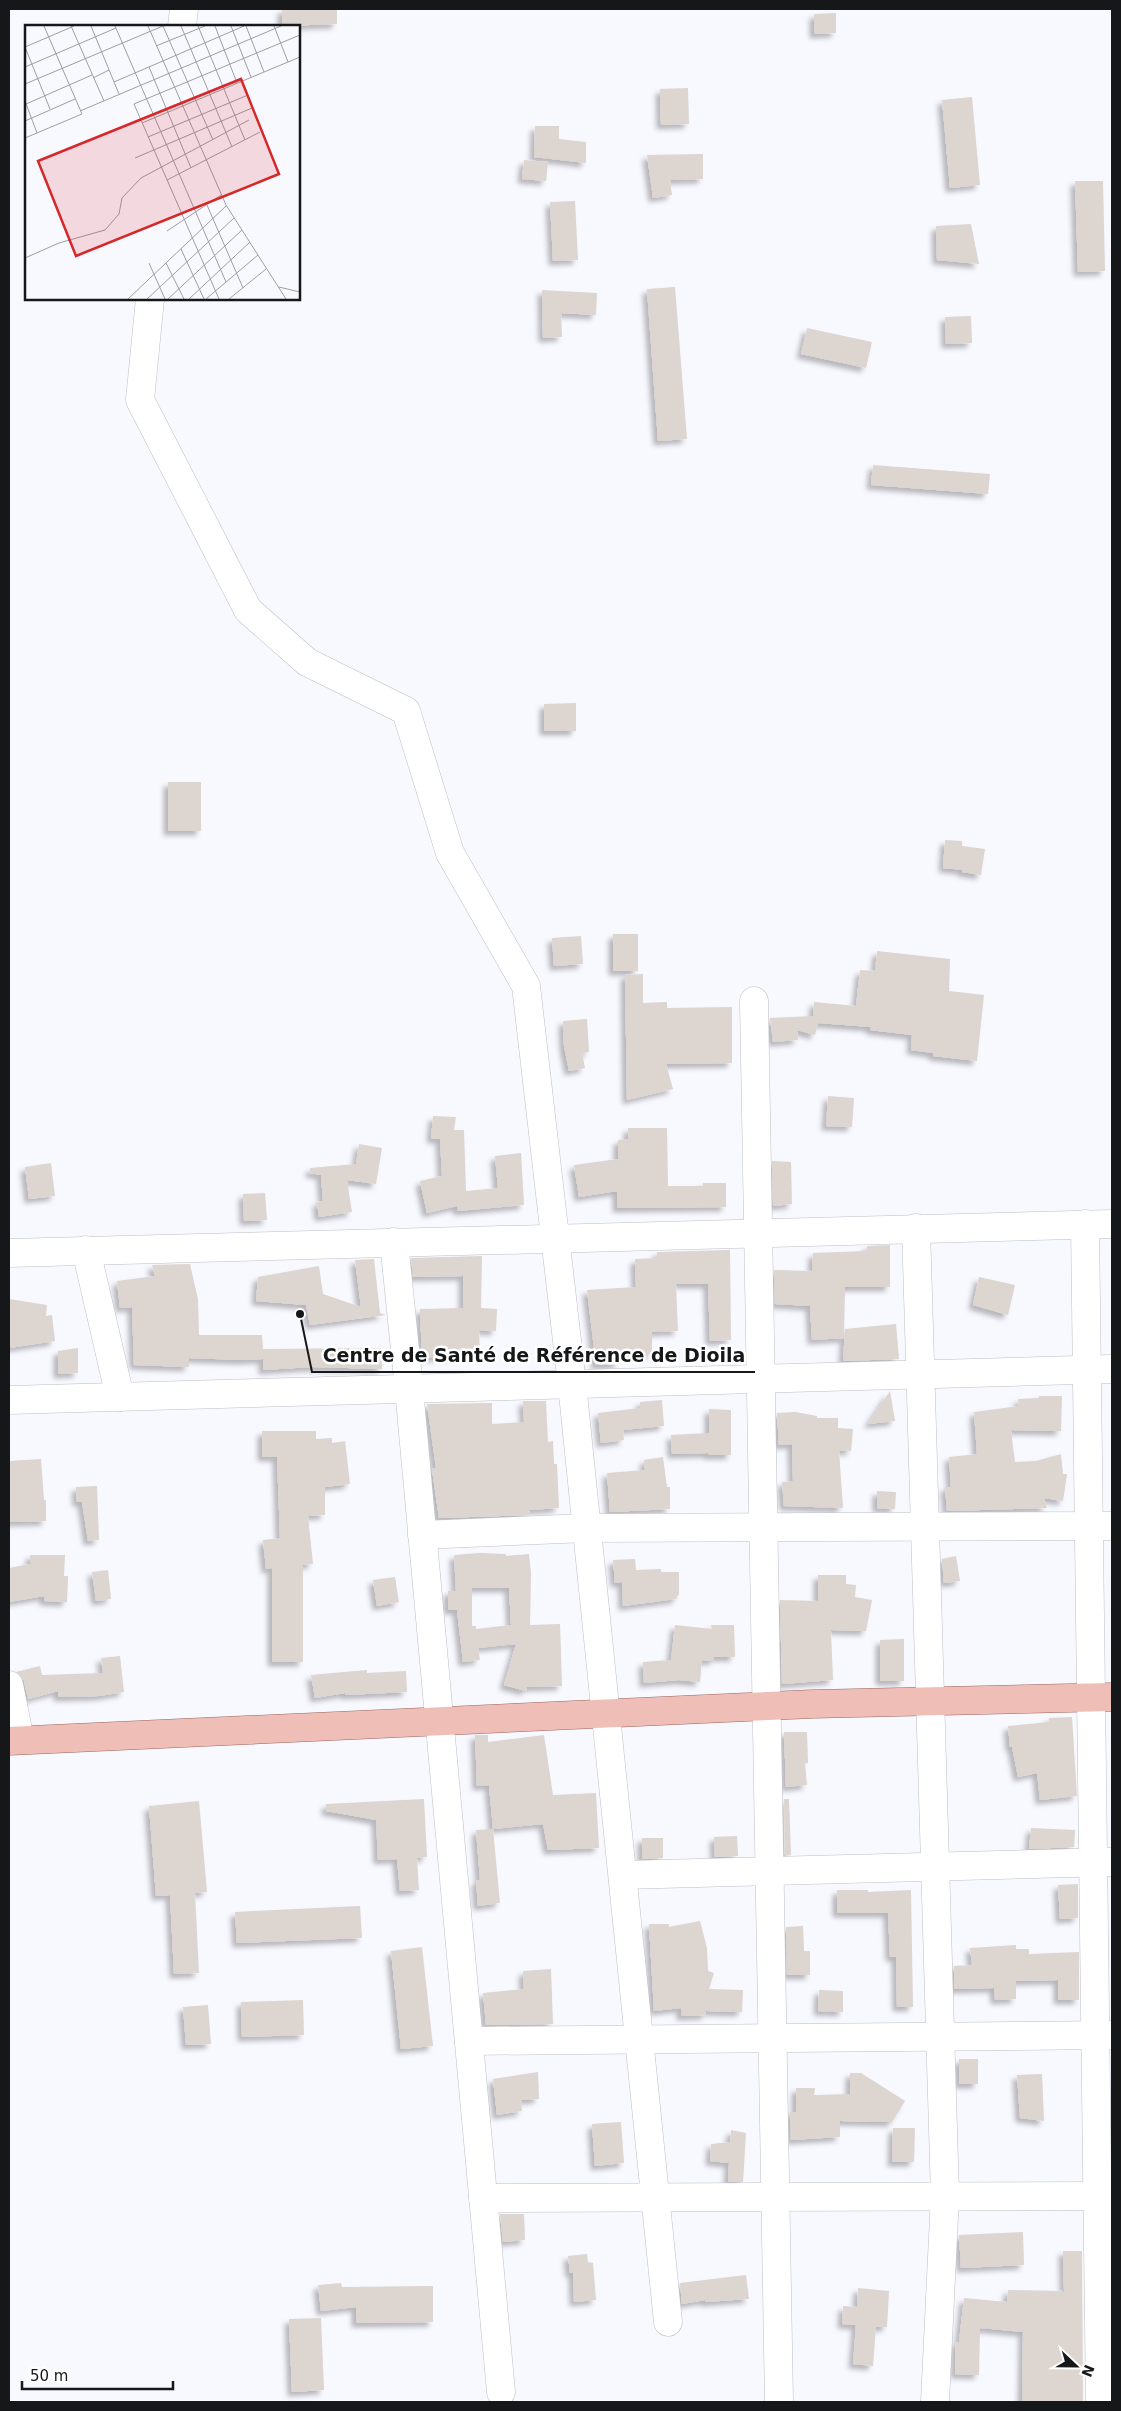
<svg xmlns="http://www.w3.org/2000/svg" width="1121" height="2411" viewBox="0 0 1121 2411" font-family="'DejaVu Sans',sans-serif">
<defs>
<filter id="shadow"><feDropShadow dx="-4.5" dy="4.5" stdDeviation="2.5" flood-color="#0004"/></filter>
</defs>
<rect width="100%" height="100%" fill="#f8f8ff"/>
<g fill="#dcd5d0" fill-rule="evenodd" filter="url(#shadow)">
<polygon points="282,9 337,9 337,24 282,26"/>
<polygon points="836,13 836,33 814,34 814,14"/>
<polygon points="688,88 689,124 661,125 660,89"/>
<polygon points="972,97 980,185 950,188 942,100"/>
<polygon points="535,126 559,126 559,139 586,142 586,163 534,157"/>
<polygon points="703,154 703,179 670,180 672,195 653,198 647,155"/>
<polygon points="524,160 548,162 546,181 522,179"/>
<polygon points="1075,181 1103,181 1105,271 1078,272"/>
<polygon points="575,201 578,260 553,261 550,202"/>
<polygon points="971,224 979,264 937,260 936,226"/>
<polygon points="675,287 687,439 658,441 647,289"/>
<polygon points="542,290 597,293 596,315 561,313 562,337 543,338"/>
<polygon points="971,316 972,343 946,344 945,317"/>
<polygon points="807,328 872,342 866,368 801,354"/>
<polygon points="873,465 990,474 988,494 871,485"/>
<polygon points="576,703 576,731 544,731 544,704"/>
<rect x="168" y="782" width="33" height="49"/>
<polygon points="945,840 962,841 962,846 985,849 981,875 962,872 963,870 943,868"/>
<rect x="613" y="934" width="25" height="37"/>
<polygon points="581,936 583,964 554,966 552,938"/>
<polygon points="877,951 950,959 949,991 984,995 977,1061 933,1056 933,1053 911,1050 912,1035 870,1030 871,1027 818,1023 815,1035 797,1030 798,1040 773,1042 770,1018 813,1016 814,1002 856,1006 860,970 875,971"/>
<polygon points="643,974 643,1003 667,1002 667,1008 732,1007 732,1063 666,1064 673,1089 627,1100 625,975"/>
<polygon points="587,1019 589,1052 582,1053 585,1068 569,1071 564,1046 563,1021"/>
<polygon points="828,1096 854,1098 852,1127 826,1126"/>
<polygon points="433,1116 456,1117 454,1130 464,1130 466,1191 498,1188 495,1156 521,1153 524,1205 458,1211 457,1206 427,1213 420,1181 442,1176 440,1139 431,1139"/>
<polygon points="628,1128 667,1128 668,1186 703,1186 703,1183 726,1183 726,1207 617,1208 617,1191 579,1197 574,1165 618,1159 618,1140 628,1139"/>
<polygon points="359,1144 382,1148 376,1184 347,1180 352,1212 319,1217 317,1202 323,1201 321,1175 310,1173 310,1168 356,1164"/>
<polygon points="772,1161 791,1162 792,1204 773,1206"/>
<polygon points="51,1163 55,1196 29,1199 25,1167"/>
<polygon points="265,1193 267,1220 244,1221 243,1194"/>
<polygon points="890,1245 890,1287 845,1287 844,1338 812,1340 810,1306 775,1304 774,1270 812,1271 813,1253 867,1251 867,1246"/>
<polygon points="730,1250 731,1340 710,1341 708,1284 676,1284 678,1331 652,1332 652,1354 618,1354 619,1364 596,1365 587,1290 636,1287 635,1259 657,1258 657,1252"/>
<polygon points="482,1256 481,1308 497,1309 496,1331 479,1330 480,1354 422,1358 420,1309 463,1308 463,1276 413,1277 411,1258"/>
<polygon points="374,1259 380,1313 386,1315 310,1325 306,1305 256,1301 258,1277 319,1266 323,1294 361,1307 355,1260"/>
<polygon points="190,1264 198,1299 199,1335 262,1335 263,1349 382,1348 382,1369 312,1367 263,1370 263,1359 241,1360 189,1358 189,1367 134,1365 132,1307 120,1308 117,1281 155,1276 152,1265"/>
<polygon points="979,1277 1015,1285 1008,1315 973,1305"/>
<polygon points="9,1299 47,1305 46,1316 52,1315 55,1341 9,1348"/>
<polygon points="896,1324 899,1359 843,1361 845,1329"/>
<polygon points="78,1348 78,1373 58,1374 58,1351"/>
<polygon points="890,1391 895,1421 868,1424"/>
<polygon points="1039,1396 1062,1396 1061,1431 1011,1430 1015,1462 1036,1461 1061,1454 1063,1474 1067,1474 1063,1501 1044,1498 1047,1508 947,1511 945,1487 951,1487 949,1457 977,1454 974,1412 1019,1406 1018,1399 1039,1398"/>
<polygon points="662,1400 664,1426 623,1430 624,1440 601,1443 598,1413 640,1408 640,1402"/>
<polygon points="523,1401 546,1401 548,1442 553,1441 554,1464 557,1464 559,1508 530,1510 530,1515 439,1518 432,1469 436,1468 427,1404 492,1403 492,1424 524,1422"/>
<polygon points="709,1409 731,1410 731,1455 708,1455 708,1453 672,1454 671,1435 709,1433"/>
<polygon points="795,1412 817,1416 817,1418 838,1418 838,1428 853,1429 851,1451 839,1450 843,1508 784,1506 782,1482 793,1481 792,1444 779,1445 777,1413"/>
<polygon points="262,1431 316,1431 316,1439 332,1438 332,1443 345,1441 350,1484 325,1487 325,1515 308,1516 313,1564 303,1565 303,1662 272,1662 272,1568 266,1569 263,1540 280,1538 277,1457 262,1457"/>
<polygon points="663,1457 667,1487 670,1487 670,1509 610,1512 607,1473 645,1470 644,1460"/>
<polygon points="41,1459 44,1500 46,1500 46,1521 9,1522 9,1461"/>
<polygon points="97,1486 99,1540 88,1541 82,1502 77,1502 76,1487"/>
<polygon points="877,1491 896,1492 895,1509 877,1508"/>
<path d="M479,1553L506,1554V1556L529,1554L531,1573L530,1625L560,1624L562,1686L527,1687L526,1691L504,1685L516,1644L478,1648L480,1660L463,1662L457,1610H448V1591H456L454,1555ZM472,1588H509L511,1625L476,1629V1626H472Z"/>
<polygon points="30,1555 65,1555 64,1576 68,1576 67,1602 44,1601 44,1596 9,1602 9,1568 30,1564"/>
<polygon points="956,1556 960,1581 944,1583 942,1559"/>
<polygon points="635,1559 636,1570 661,1569 661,1572 679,1572 679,1594 676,1599 623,1606 622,1582 615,1583 613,1560"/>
<polygon points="108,1570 111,1599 96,1601 92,1572"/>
<polygon points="818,1575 846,1575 846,1584 856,1585 855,1597 872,1600 866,1631 831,1630 833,1680 782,1684 780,1600 818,1601"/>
<polygon points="395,1577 399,1602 377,1606 373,1580"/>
<polygon points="675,1625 712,1629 711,1625 734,1625 735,1657 714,1657 714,1661 702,1660 700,1682 679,1680 644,1683 643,1662 671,1660"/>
<polygon points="904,1639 904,1681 880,1681 880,1640"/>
<polygon points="120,1656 124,1692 99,1696 58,1697 58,1691 28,1699 24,1681 16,1672 40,1666 42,1675 103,1673 101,1658"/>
<polygon points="367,1670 367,1673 406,1671 407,1692 345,1695 345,1693 315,1698 311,1675"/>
<polygon points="1072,1717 1077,1796 1040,1800 1037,1773 1018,1777 1012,1747 1010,1747 1008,1726 1049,1722 1049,1718"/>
<polygon points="784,1732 807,1732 808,1763 805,1763 807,1785 786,1787"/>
<polygon points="475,1735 488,1735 488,1742 544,1735 553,1795 596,1793 599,1848 548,1850 543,1824 493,1829 489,1785 477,1786"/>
<polygon points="424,1799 427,1857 417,1858 419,1890 400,1891 397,1859 378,1860 376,1820 326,1811 326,1804"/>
<polygon points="784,1799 789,1799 791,1855 785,1855"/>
<polygon points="199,1801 207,1892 195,1893 199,1973 174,1974 170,1895 156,1896 149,1806"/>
<polygon points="1031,1828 1075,1830 1074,1847 1029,1849"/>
<polygon points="493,1829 500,1903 478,1906 476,1881 480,1880 476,1830"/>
<polygon points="737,1836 738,1856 715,1857 714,1837"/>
<polygon points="642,1838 663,1838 663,1858 642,1859"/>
<polygon points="1078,1884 1078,1918 1060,1919 1058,1885"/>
<polygon points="837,1890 868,1890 868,1892 911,1890 913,2007 897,2007 896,1957 890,1957 888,1913 837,1913"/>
<polygon points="360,1906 362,1938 237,1943 235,1912"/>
<polygon points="700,1921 707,1948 708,1971 714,1973 709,1989 743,1990 742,2012 706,2011 706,2015 681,2016 681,2008 654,2011 649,1924 669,1924 669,1927"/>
<polygon points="803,1926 804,1951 810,1951 810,1975 787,1975 786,1927"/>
<polygon points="1016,1945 1016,1949 1029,1949 1029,1954 1079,1952 1079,2000 1058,2000 1058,1980 1016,1981 1016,1999 995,2000 994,1988 954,1989 954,1966 972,1965 970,1948"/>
<polygon points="422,1947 433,2046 401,2049 391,1951"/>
<polygon points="551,1969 553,2024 486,2025 483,1993 524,1989 523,1971"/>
<polygon points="819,1990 843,1991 843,2012 818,2011"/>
<polygon points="303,2000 304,2035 242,2037 241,2002"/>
<polygon points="208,2005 211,2044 186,2045 183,2007"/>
<rect x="959" y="2059" width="19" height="25"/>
<polygon points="538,2072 539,2099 521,2100 522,2111 497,2115 493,2079"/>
<polygon points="850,2073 861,2073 905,2101 892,2122 840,2121 840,2137 791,2140 790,2112 796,2112 796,2088 815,2088 814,2095 850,2094"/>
<polygon points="1042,2074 1044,2121 1020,2118 1017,2075"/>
<polygon points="621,2122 624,2163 595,2166 592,2124"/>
<polygon points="893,2128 915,2128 914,2162 892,2162"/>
<polygon points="731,2130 746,2133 743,2182 728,2182 729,2163 710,2161 711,2144 730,2142"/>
<polygon points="500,2214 524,2214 525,2240 503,2242"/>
<polygon points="1023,2232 1024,2265 961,2268 959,2235"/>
<polygon points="1063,2251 1082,2251 1083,2402 1022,2402 1023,2332 980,2328 979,2375 955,2374 956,2342 959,2342 964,2298 1007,2302 1008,2290 1064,2291"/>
<polygon points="587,2254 588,2262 593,2263 596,2300 574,2302 573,2273 570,2273 568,2256"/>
<polygon points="746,2275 749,2299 705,2302 705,2300 682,2304 680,2283"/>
<polygon points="341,2283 342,2287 433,2286 433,2322 356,2323 356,2307 321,2311 318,2285"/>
<polygon points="858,2288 889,2291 887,2327 876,2327 873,2366 853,2364 856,2325 842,2324 843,2306 857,2307"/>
<polygon points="321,2318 324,2390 292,2392 289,2319"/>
</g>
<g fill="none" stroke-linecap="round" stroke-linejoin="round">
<g stroke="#bebfc7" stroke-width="29">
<g id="minor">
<polyline points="182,26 184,9"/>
<polyline points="150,299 140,400 248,610 307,662 406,711 450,853 526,986 572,1384 668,2322"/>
<polyline points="754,1001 779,2402"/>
<polyline points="1085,1224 1100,2402"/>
<polyline points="916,1228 945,2196 935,2402"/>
<polyline points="394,1242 409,1389 501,2392"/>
<polyline points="86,1250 120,1397"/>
<polyline points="9,1253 1112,1224"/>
<polyline points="9,1400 1112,1369"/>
<polyline points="422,1535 587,1528 1112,1526"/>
<polyline points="9,1685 20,1740"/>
<polyline points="623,1875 1111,1862"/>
<polyline points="469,2041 1112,2035"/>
<polyline points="483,2198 1112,2196"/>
</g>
</g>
<g stroke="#9c6760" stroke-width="29">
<polyline id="major" points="9,1741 813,1704 1112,1697"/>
</g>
<use href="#minor" stroke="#fff" stroke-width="28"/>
<use href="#major" stroke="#efbeb6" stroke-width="28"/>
</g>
<g transform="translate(25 25)">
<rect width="275" height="275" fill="#f8f8ff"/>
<path fill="none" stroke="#9e9ea3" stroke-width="1" d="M46,1L79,76M66,1L94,69M90,1L201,257M123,1L201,180L261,274M138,1L188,115M156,1L207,122M173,1L220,115M190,1L212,58M206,1L226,52M221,1L239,47M249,1L263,37M131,21L180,1M0,22L25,84M0,22L49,1M0,42L91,3M124,42L166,143M68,53L84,45M89,57L219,1M0,59L138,1M0,76L12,108M1,79L67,50M55,86L256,1M0,96L50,74M117,98L275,32M123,112L223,70M0,113L57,89L19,1M110,133L227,83M142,155L235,107M182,180L218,263M142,206L196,170M156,224L179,274M0,233L34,218L80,205L94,189L97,173L116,153L224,95M124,238L140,274M141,238L159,274M254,262L275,267M103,274L201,181M122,274L209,193M143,274L217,205M164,274L225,217M181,274L233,230M194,274L109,79L275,10M204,274L241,244"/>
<path fill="#d62828" fill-opacity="0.15" stroke="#d62828" stroke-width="2.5" d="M216,54L254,149L51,231L13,136Z"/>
<rect width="275" height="275" fill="none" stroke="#161719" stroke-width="2.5"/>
</g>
<path fill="none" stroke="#161719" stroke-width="2" d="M300 1314L312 1372H755"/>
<circle fill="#161719" stroke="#fff" stroke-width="2" cx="300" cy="1314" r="5"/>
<g font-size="19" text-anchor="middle" font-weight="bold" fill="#161719" stroke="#fff" stroke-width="5" stroke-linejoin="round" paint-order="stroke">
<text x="534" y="1362">Centre de Santé de Référence de Dioila</text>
</g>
<rect width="1121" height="2411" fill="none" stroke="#161719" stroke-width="20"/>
<g transform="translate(1076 2366) rotate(112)" stroke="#ffffff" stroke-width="4" paint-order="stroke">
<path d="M0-4L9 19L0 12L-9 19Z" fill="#161719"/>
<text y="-8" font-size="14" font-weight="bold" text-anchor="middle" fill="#161719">N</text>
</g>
<path d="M22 2381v8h151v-8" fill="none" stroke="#161719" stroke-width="2.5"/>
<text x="30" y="2381" font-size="15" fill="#161719" stroke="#ffffff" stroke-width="4" paint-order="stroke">50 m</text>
</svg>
